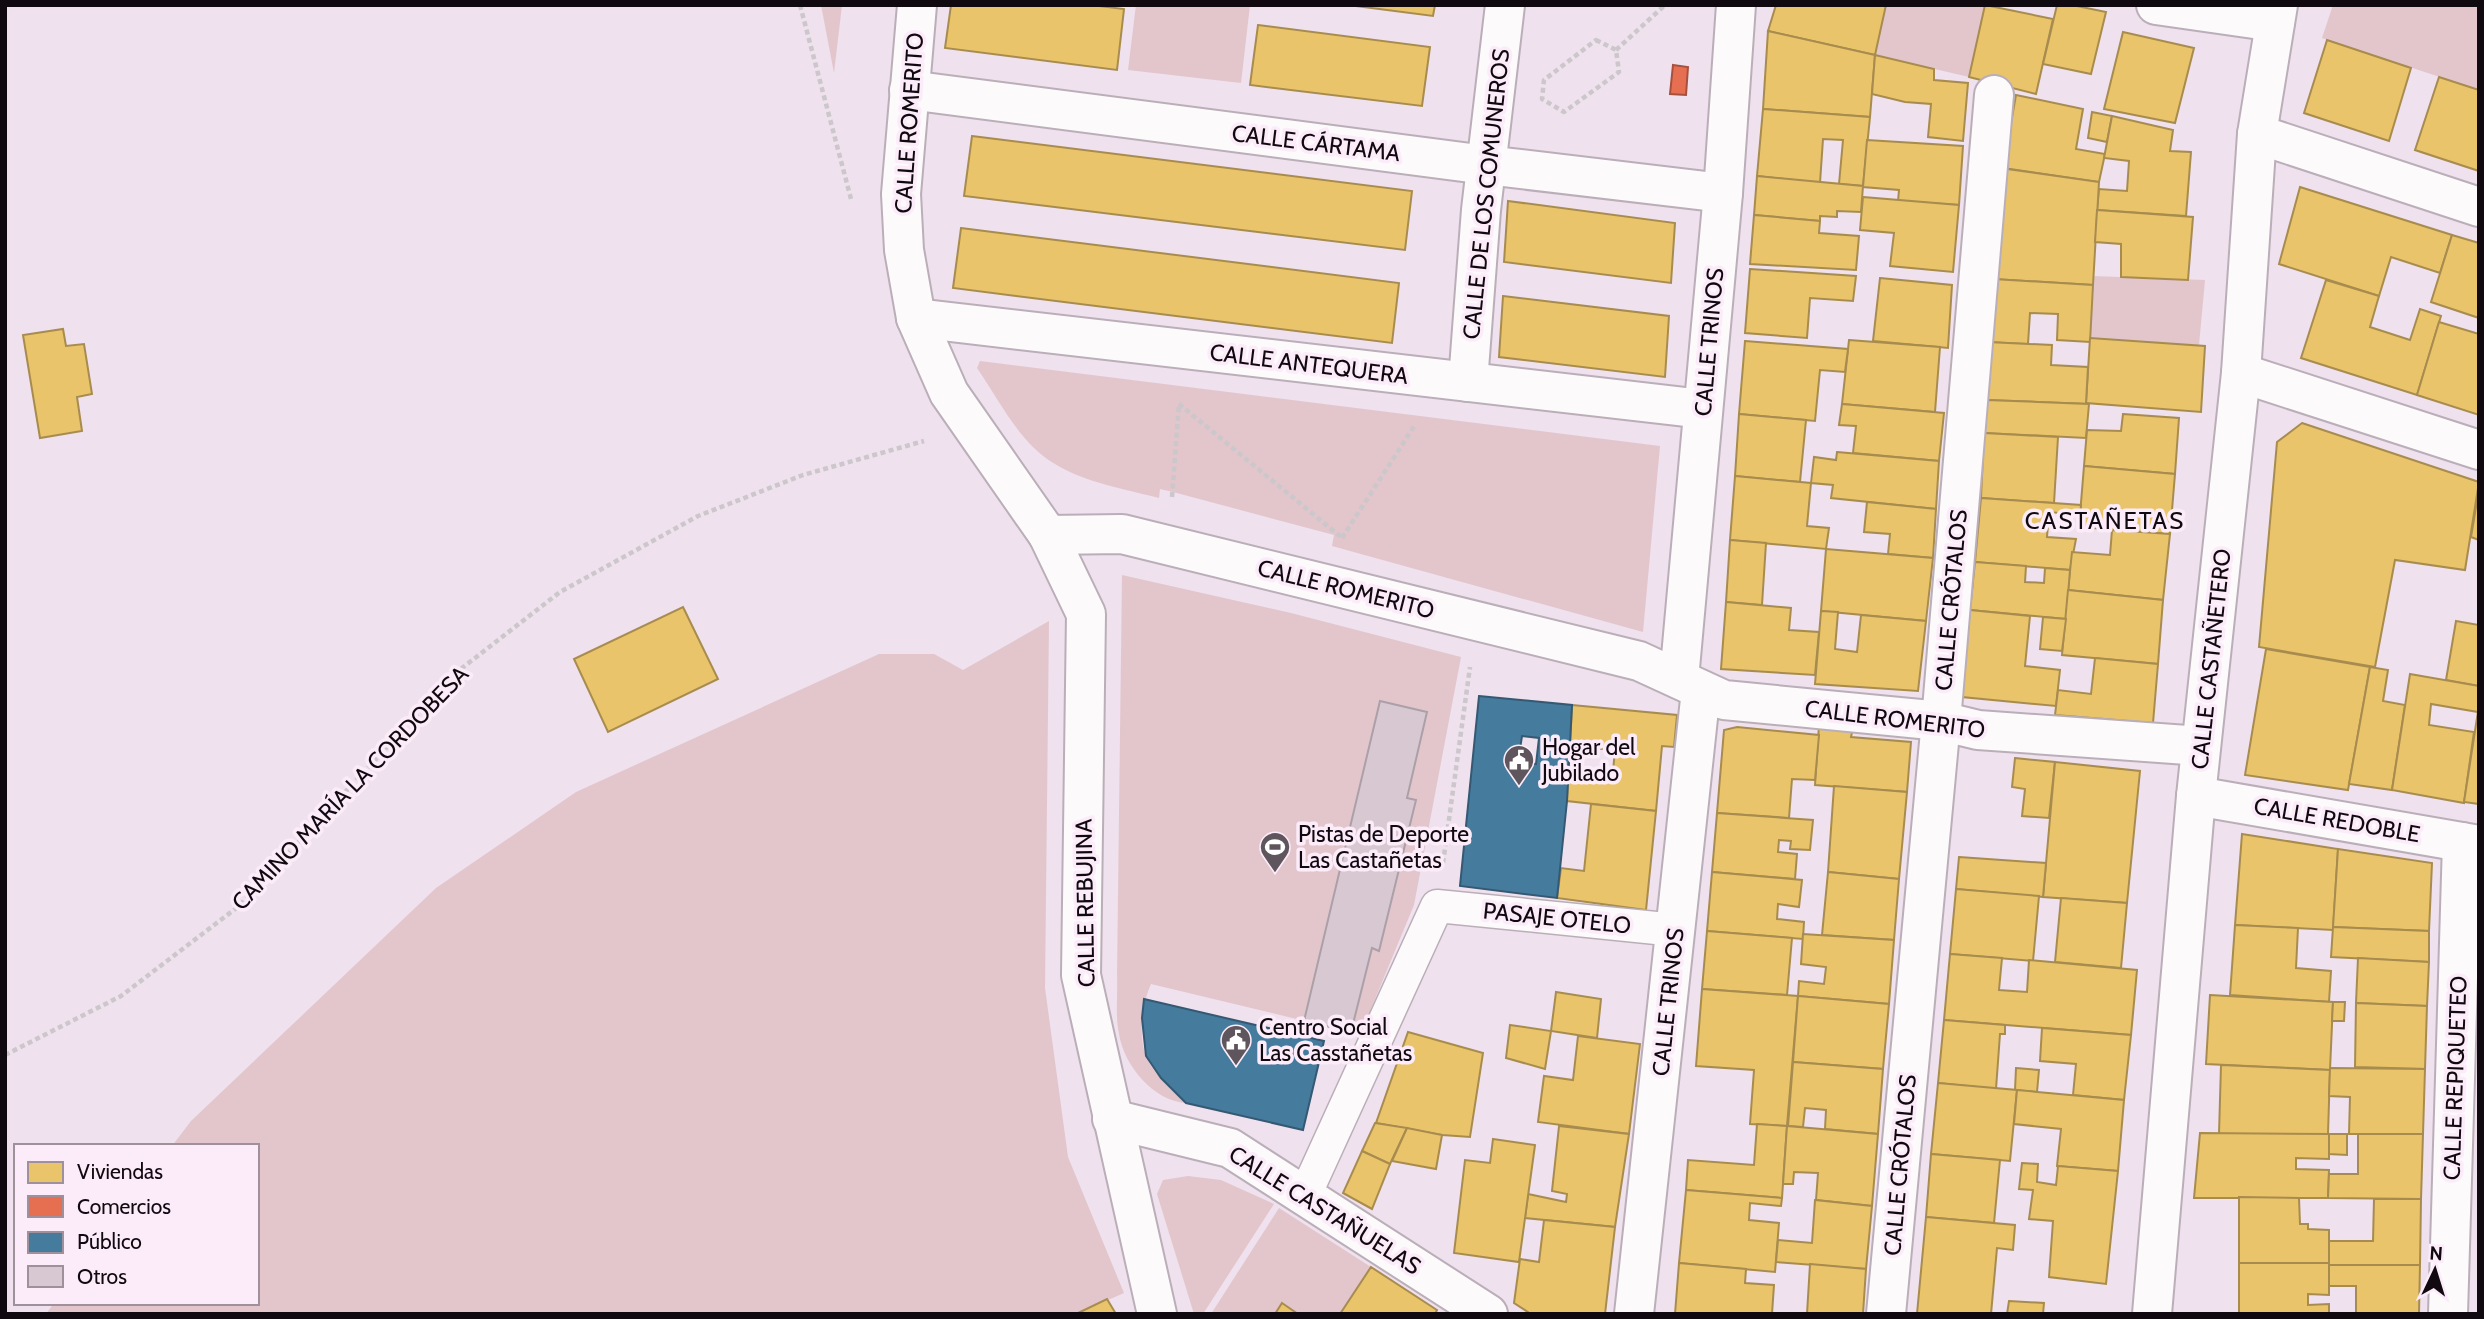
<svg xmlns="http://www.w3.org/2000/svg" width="2484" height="1319" viewBox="0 0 2484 1319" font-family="Cabin,sans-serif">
<rect width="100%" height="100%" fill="#efe1ed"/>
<g fill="#e2c6cc">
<polygon points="821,5 842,5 834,73"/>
<polygon points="1136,5 1250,5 1241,83 1128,70"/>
<polygon points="1886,5 1985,5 1969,77 1875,55"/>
<polygon points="2333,5 2479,6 2479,90 2322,38"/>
<polygon points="2092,276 2205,280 2199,345 2090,338"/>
<path d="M980,361L1660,446L1643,632L1332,546L1334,535L1173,492L1160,489L1159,498C1125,489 1086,483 1055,464C1019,443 1000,401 977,368Z"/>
<path d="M1122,575L1291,613L1461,657L1414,905L1370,1011L1359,1034L1151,984C1142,1004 1138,1035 1146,1056C1153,1074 1173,1090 1186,1103C1154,1101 1124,1066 1119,1034C1115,1015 1118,994 1117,975Z"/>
<polygon points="1049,621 1045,988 1068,1157 1124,1293 1076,1314 46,1314 54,1303 257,1303 257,1146 172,1146 191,1121 436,888 576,792 879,654 934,654 963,670"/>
<polygon points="1188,1176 1221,1180 1274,1204 1203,1314 1194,1314 1157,1194 1163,1180"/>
<polygon points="1279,1208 1371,1267 1340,1314 1298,1314 1282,1303 1275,1314 1211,1314"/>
</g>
<g fill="#e9c46a" stroke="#a88c4f" stroke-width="2">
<polygon points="951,5 1091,5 1124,9 1117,70 945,48"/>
<polygon points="1348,5 1435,5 1433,16"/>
<polygon points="1776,5 1886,5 1875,55 1768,31"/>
<polygon points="1985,5 2053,19 2036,94 1969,77"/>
<polygon points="2057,5 2072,5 2106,12 2091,74 2043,64"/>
<polygon points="1258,25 1430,47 1422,106 1250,85"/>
<polygon points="1768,31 1875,55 1870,117 1763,109"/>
<polygon points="2123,32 2194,48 2175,123 2104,109"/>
<polygon points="2327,40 2411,68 2389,141 2304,113"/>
<polygon points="1875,55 1934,69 1934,80 1968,83 1963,141 1928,137 1931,104 1905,102 1872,94"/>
<polygon points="2439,77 2479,90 2479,171 2415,150"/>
<polygon points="2016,95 2083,109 2076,149 2105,154 2099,182 2003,168"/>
<polygon points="1763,109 1870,117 1863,186 1839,184 1843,140 1823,139 1820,183 1757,176"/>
<polygon points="2092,112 2112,116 2107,142 2088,138"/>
<polygon points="2112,116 2173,130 2170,151 2191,152 2186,216 2097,210 2099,189 2127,191 2129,161 2104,158"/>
<polygon points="972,136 1412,191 1405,250 964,196"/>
<polygon points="1867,140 1963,146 1959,205 1898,201 1899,190 1863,187"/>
<polygon points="2007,169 2099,182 2093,285 1993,279"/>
<polygon points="1757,176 1863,186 1861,212 1837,211 1837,217 1820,216 1820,221 1754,215"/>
<polygon points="2300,187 2452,235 2440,273 2391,257 2379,296 2279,264"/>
<polygon points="1863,197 1959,205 1953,272 1890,266 1894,233 1860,230"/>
<polygon points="1508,201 1675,223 1671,283 1504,262"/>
<polygon points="2097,210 2193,217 2188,280 2121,277 2121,244 2095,242"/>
<polygon points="1754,215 1820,221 1819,233 1859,236 1856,270 1750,264"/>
<polygon points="961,228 1399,283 1392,343 953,288"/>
<polygon points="2452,235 2479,243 2479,318 2431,302"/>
<polygon points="1750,269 1856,276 1853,301 1810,298 1807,338 1745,333"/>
<polygon points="1880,278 1952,285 1948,348 1873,341"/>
<polygon points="1993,279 2093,285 2090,342 2057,340 2058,314 2030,313 2028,344 1987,342"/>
<polygon points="2326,280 2379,296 2370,327 2410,340 2420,309 2441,316 2417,395 2301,358"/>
<polygon points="1503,296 1669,316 1665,377 1499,357"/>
<polygon points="2439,322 2479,334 2479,415 2417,395"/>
<polygon points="63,329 66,346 84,344 92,394 77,397 82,431 40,438 23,335"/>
<polygon points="2090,338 2205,346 2201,412 2086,403"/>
<polygon points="1849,340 1940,347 1935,412 1842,404"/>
<polygon points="1745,341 1848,349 1845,372 1820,370 1815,421 1739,414"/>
<polygon points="1987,342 2052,345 2051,365 2088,367 2086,403 2089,404 1986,400"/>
<polygon points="1986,400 2089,404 2086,438 1984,433"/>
<polygon points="1842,404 1944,413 1939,461 1853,453 1856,426 1839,425"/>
<polygon points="1739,414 1806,420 1800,482 1735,476"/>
<polygon points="2123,414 2179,418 2175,474 2084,466 2087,430 2121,431"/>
<polygon points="2302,423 2479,482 2465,570 2395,560 2375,667 2259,647 2277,442"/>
<polygon points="1984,433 2058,437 2054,503 1981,498"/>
<polygon points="1837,452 1939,461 1936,509 1831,498 1833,485 1811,483 1814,457 1836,460"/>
<polygon points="2084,466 2175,474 2170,534 2079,527"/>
<polygon points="1735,476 1811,483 1807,526 1829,528 1826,549 1730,540"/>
<polygon points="1981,498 2081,505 2080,515 2049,512 2047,537 2076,539 2070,570 1975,562"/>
<polygon points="2477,501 2479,502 2479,540 2471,537"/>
<polygon points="1867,502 1936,509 1933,558 1888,554 1890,534 1864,532"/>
<polygon points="2112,530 2170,534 2163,600 2068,590 2072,552 2110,555"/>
<polygon points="1730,540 1766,543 1762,605 1726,602"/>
<polygon points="1826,549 1933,558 1926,621 1821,611"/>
<polygon points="1975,562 2026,566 2025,582 2044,583 2045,568 2070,570 2066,619 1970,610"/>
<polygon points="2068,590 2163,600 2158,664 2062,655"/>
<polygon points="1726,602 1791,608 1789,630 1819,632 1815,675 1721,669"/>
<polygon points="683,607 718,679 608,732 574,659"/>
<polygon points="1970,610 2030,616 2025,666 2060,670 2056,706 1962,697"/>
<polygon points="1821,611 1838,612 1835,649 1857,652 1861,615 1926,621 1918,691 1815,684"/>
<polygon points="2043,617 2066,619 2062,651 2040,649"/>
<polygon points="2456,621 2479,625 2479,686 2446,680"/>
<polygon points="2266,649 2370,667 2348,790 2245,775"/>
<polygon points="2095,658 2158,664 2153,723 2055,715 2058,690 2091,694"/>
<polygon points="2370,667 2388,670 2383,701 2405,705 2392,790 2349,784"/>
<polygon points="2410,674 2479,686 2478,712 2431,704 2429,725 2474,732 2464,803 2392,790"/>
<polygon points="1572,705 1677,715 1674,747 1662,746 1656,811 1567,801 1568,780 1612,782 1615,750 1570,746"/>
<polygon points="2479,705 2479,804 2464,802"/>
<polygon points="1819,725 1853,728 1851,737 1911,742 1907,792 1815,785"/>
<polygon points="1737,727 1819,735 1815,780 1792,779 1789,818 1717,813 1724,730"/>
<polygon points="2015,758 2055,762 2049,818 2022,816 2025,789 2012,787"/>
<polygon points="2055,762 2140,771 2127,903 2043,897"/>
<polygon points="1834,786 1907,792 1899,879 1828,872"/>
<polygon points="1591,804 1656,811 1646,910 1557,898 1561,868 1584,871"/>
<polygon points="1717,813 1813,820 1810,850 1790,849 1791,841 1779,840 1778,852 1797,854 1795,879 1712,872"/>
<polygon points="2242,834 2338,849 2333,930 2235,925"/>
<polygon points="2338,849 2432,863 2429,931 2333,927"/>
<polygon points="1959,857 2046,863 2043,897 1956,889"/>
<polygon points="1712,872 1802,880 1799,907 1778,904 1777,919 1804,922 1803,939 1707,931"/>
<polygon points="1828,872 1899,879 1894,940 1822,935"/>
<polygon points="1956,889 2039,896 2033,961 1950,954"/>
<polygon points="2061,898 2127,903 2121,968 2055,962"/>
<polygon points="2235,925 2298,928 2296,968 2331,971 2329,1002 2230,995"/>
<polygon points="2333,927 2429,931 2429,962 2331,957"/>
<polygon points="1707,931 1792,938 1787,995 1702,989"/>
<polygon points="1803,934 1894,940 1889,1004 1798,996 1799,981 1824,984 1826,967 1801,964"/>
<polygon points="1950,954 2002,958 1999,990 2027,992 2029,960 2137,970 2131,1035 1944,1020"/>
<polygon points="2358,958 2429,962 2427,1006 2356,1003"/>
<polygon points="1702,989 1798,996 1787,1126 1750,1124 1754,1070 1696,1066"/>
<polygon points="1556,992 1601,999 1597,1038 1551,1031"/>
<polygon points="2210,995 2333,1002 2330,1070 2206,1064"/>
<polygon points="1798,996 1889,1004 1883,1069 1793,1062"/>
<polygon points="2333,1002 2345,1002 2344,1021 2332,1021"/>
<polygon points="2356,1003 2427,1006 2425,1069 2355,1067"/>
<polygon points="1944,1020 2005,1025 2005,1034 2000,1034 1996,1089 1938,1083"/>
<polygon points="1510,1025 1551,1031 1545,1069 1506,1058"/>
<polygon points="2042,1028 2131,1035 2124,1100 2073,1095 2076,1064 2040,1061"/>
<polygon points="1408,1032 1483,1053 1470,1137 1442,1135 1376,1123"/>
<polygon points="1578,1036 1640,1044 1629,1134 1538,1122 1544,1076 1573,1080"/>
<polygon points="1793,1062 1883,1069 1878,1134 1825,1129 1826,1110 1805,1108 1803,1127 1788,1126"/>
<polygon points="2221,1065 2330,1070 2328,1134 2219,1134"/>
<polygon points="2016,1068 2039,1070 2037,1092 2015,1090"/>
<polygon points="2330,1068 2425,1069 2423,1134 2349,1134 2350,1097 2329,1096"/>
<polygon points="1938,1083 2017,1090 2010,1161 1931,1154"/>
<polygon points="2017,1090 2124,1100 2118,1171 2057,1166 2061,1129 2014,1124"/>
<polygon points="1375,1123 1407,1128 1390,1164 1362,1151"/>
<polygon points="1757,1124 1787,1126 1782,1198 1686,1190 1688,1160 1754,1165"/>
<polygon points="1559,1126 1629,1134 1615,1227 1525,1218 1528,1194 1566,1202 1567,1194 1552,1191"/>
<polygon points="1787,1126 1878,1134 1872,1206 1816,1200 1818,1173 1794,1172 1793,1184 1783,1184"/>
<polygon points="1407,1128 1442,1135 1436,1169 1392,1161"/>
<polygon points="2200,1133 2329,1134 2329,1159 2296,1158 2296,1169 2329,1170 2328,1198 2194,1198"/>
<polygon points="2329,1134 2347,1134 2347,1155 2329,1154"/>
<polygon points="2358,1134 2423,1134 2421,1199 2328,1198 2329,1174 2358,1174"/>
<polygon points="1493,1139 1535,1145 1519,1262 1454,1253 1465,1160 1490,1163"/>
<polygon points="1362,1151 1390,1164 1372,1209 1343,1193"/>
<polygon points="1931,1154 2000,1160 1994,1223 1926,1217"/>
<polygon points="2022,1163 2038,1164 2037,1182 2056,1185 2058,1166 2118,1171 2106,1284 2049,1277 2053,1221 2029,1219 2033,1190 2019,1189"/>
<polygon points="1686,1190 1782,1198 1781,1206 1750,1203 1749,1220 1779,1223 1775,1272 1679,1263"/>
<polygon points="2239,1197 2299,1198 2300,1224 2308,1224 2308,1229 2329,1230 2329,1263 2239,1263"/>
<polygon points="2374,1199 2421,1199 2420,1265 2329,1265 2329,1241 2373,1241"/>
<polygon points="1815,1200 1872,1206 1866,1269 1776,1262 1778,1240 1812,1243"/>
<polygon points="1926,1217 2015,1225 2013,1250 1997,1248 1991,1314 1917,1314"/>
<polygon points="1544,1220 1615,1227 1605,1314 1531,1314 1514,1303 1520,1259 1539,1262"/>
<polygon points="1679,1263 1746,1269 1745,1283 1774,1285 1772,1314 1675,1314"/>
<polygon points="2239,1263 2329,1263 2329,1295 2308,1294 2308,1305 2329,1304 2329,1314 2239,1314"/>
<polygon points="1810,1264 1866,1269 1863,1314 1807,1314"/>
<polygon points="2329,1265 2420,1265 2419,1314 2356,1314 2356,1286 2329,1286"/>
<polygon points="1371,1267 1437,1310 1435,1314 1340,1314"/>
<polygon points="1107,1299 1116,1314 1076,1314"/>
<polygon points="2009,1301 2044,1303 2043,1314 2007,1314"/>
<polygon points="1282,1303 1298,1314 1275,1314"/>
</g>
<polygon fill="#e76f51" stroke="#a7503e" stroke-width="2" points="1673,65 1688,67 1686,95 1670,94"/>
<g fill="#457b9d" stroke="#355973" stroke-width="2" fill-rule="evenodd">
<path d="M1479,696L1572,705L1567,801L1557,898L1460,886ZM1522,736L1539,738L1536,764L1518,762Z"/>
<polygon points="1144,999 1324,1041 1303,1130 1186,1103 1161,1078 1146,1056 1142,1018"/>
</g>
<polygon fill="#d7c8d1" stroke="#aca0a8" stroke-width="2" points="1380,701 1427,712 1407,798 1416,800 1379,951 1372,948 1351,1032 1304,1021"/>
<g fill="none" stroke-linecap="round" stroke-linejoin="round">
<g stroke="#baafb8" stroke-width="35">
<polyline id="service" points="1305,1195 1437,906 1676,930"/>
</g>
<g stroke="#baafb8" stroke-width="42">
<g id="minor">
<polyline points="917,5 901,194 904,250 916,318 949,393 1048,535 1122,534 1639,661 1724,700 1941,721 1978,730 2201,746"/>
<polyline points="2156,5 2275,22"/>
<polyline points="909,90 1486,165 1723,193"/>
<polyline points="2257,134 2479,207"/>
<polyline points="916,318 1703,409"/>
<polyline points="2241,373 2479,450"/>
<polyline points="1468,382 1481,210 1505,5"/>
<polyline points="1048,535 1086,614 1081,975 1157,1314"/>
<polyline points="1679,679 1723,193 1736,5"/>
<polyline points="2196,796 2479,845"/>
<polyline points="1112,1119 1230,1148 1488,1314"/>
<polyline points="1634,1314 1701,690"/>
<polyline points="1886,1314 1941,721 1994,95"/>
<polyline points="2448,1314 2462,842"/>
</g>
</g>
<g stroke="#baafb8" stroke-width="42">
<polyline id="tertiary" points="2152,1314 2196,796 2241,373 2257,134 2278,5"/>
</g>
<g stroke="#cbc7cb" stroke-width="4.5" stroke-dasharray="5 3.5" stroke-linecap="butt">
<polyline points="800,5 851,199"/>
<polygon points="1596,40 1616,50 1619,72 1564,112 1542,99 1544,80"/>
<polyline points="1616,50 1665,5"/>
<polyline points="1179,404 1341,537"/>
<polyline points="1172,497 1179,404"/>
<polyline points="1342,538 1415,425"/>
<polyline points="1443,863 1470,667"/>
<polyline points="5,1055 121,996 239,906 457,672 560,592 698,516 803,475 924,441"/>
</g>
<use href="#service" stroke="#fdfafc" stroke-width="32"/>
<use href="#minor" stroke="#fdfafc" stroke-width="38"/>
<use href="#tertiary" stroke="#fdfafc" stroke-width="38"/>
</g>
<defs>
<g id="civic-pin" transform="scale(1.575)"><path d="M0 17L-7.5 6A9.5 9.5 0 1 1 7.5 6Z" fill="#5f555d" stroke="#fcecfa"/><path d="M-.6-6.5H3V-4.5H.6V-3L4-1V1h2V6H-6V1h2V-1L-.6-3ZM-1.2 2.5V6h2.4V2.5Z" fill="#fff"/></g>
<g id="stadium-pin" transform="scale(1.575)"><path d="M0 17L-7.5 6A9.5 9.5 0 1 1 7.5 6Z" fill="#5f555d" stroke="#fcecfa"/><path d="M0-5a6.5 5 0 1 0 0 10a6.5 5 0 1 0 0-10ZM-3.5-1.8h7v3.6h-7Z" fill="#fff"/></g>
</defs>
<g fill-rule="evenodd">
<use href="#civic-pin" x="1519" y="760"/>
<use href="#stadium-pin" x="1275" y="847"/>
<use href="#civic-pin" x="1236" y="1040"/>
</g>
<g text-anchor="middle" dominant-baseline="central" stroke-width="7" stroke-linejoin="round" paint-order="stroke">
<g font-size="23" fill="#110910" stroke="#fcecfa">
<text transform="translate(909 123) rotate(-86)">CALLE ROMERITO</text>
<text transform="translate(1316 143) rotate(7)">CALLE CÁRTAMA</text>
<text transform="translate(1486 194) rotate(-84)">CALLE DE LOS COMUNEROS</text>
<text transform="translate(1709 342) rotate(-85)">CALLE TRINOS</text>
<text transform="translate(1309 364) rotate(7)">CALLE ANTEQUERA</text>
<text transform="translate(1346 589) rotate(14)">CALLE ROMERITO</text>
<text transform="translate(1951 600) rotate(-85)">CALLE CRÓTALOS</text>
<text transform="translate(2211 659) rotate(-84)">CALLE CASTAÑETERO</text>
<text transform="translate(1895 719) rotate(7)">CALLE ROMERITO</text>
<text transform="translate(350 788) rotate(-46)">CAMINO MARÍA LA CORDOBESA</text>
<text transform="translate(2337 820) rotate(10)">CALLE REDOBLE</text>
<text transform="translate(1085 903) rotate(-91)">CALLE REBUJINA</text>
<text transform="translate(1557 918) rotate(6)">PASAJE OTELO</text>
<text transform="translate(1668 1002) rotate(-84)">CALLE TRINOS</text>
<text transform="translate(2455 1078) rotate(-88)">CALLE REPIQUETEO</text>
<text transform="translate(1900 1165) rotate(-85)">CALLE CRÓTALOS</text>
<text transform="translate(1325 1210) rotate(32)">CALLE CASTAÑUELAS</text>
</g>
<g font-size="23" fill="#110910" stroke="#fcecfa" text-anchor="start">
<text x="1542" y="747">Hogar del<tspan x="1542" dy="26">Jubilado</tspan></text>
<text x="1298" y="834">Pistas de Deporte<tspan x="1298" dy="26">Las Castañetas</tspan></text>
<text x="1259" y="1027">Centro Social<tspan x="1259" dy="26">Las Casstañetas</tspan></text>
</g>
<g font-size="24" letter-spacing="2" fill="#110910" stroke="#fcecfa">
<text x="2105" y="520">CASTAÑETAS</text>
</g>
</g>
<rect width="2484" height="1319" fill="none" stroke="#110910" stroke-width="14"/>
<rect x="14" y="1144" width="245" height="161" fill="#fcecfa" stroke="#9e919c" stroke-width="2"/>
<rect x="28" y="1162" width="35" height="21" fill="#e9c46a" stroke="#9e919c" stroke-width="2"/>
<text x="77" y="1179" font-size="21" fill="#110910">Viviendas</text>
<rect x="28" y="1196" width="35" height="21" fill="#e76f51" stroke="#9e919c" stroke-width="2"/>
<text x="77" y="1214" font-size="21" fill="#110910">Comercios</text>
<rect x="28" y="1232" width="35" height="21" fill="#457b9d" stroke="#9e919c" stroke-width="2"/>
<text x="77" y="1249" font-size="21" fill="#110910">Público</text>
<rect x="28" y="1266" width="35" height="21" fill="#d7c8d1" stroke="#9e919c" stroke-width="2"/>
<text x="77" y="1284" font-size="21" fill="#110910">Otros</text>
<g transform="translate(2435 1270) rotate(4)" stroke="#fcecfa" stroke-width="5" paint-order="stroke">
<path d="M0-5L12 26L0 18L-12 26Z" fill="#110910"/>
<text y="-10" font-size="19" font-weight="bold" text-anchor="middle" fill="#110910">N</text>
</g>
</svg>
